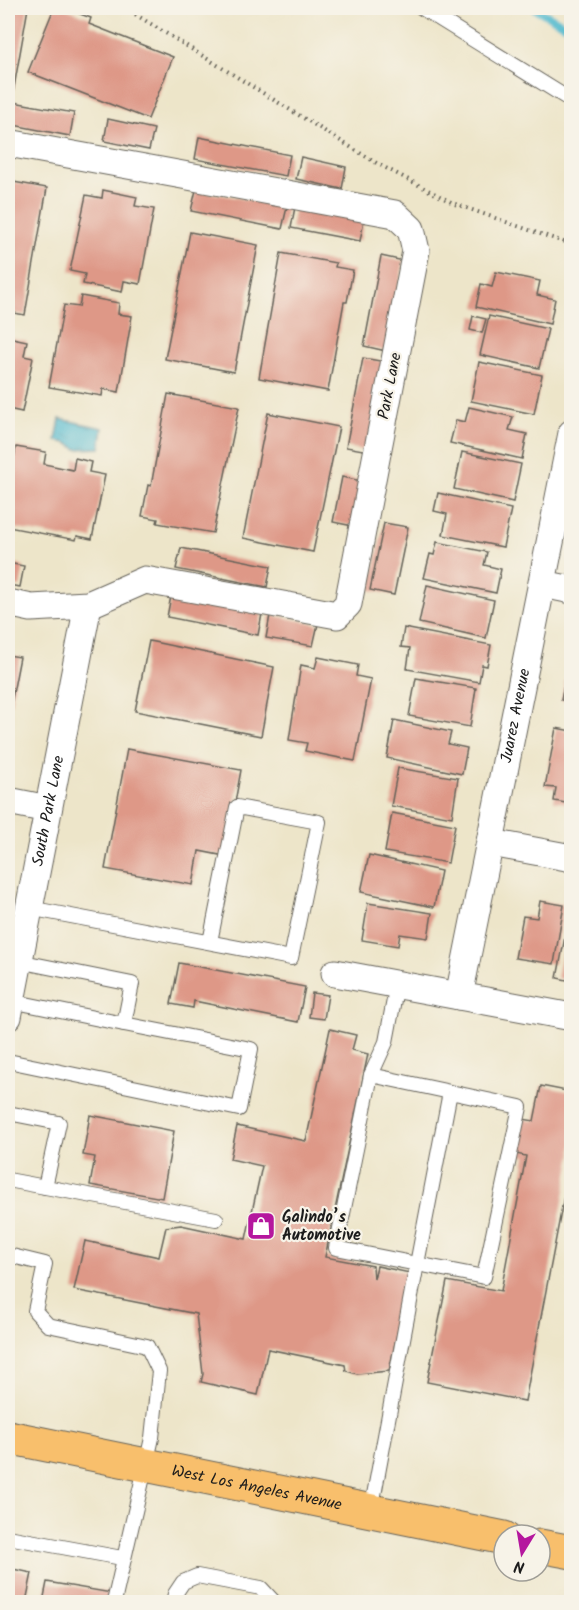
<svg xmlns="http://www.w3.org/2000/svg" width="579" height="1610" viewBox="0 0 579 1610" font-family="Kalam,sans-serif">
<defs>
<pattern id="water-ripples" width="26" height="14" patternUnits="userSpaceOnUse" patternTransform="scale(1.5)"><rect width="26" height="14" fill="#50b9ce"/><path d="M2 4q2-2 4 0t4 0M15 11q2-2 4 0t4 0" fill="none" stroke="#459eb0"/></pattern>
</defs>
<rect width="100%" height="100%" fill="#f7f3e8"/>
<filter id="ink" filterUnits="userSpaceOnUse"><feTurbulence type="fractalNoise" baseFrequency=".0167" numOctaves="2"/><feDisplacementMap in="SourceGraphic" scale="12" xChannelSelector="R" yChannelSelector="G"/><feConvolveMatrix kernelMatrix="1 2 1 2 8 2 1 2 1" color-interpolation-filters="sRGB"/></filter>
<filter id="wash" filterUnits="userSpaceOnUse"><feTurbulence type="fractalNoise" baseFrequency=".008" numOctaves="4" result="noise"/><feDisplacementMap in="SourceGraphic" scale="24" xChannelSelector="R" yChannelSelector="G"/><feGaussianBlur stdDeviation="1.35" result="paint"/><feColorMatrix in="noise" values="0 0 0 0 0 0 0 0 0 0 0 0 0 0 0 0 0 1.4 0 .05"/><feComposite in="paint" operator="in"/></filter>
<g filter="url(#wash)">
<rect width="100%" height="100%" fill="#ede5c9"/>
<polygon fill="url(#water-ripples)" stroke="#366a75" stroke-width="1.5" points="60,419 103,428 100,448 77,449 67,443 56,441"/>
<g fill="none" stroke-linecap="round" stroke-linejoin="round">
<polyline stroke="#50b9ce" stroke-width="8" points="534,8 572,29"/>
</g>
<g id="blocks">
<g fill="#de9887">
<polygon points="8,8 28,8 13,93 8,92"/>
<polygon points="54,8 64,8 91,18 89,24 173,57 148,119 28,72"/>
<polygon points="8,101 74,113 70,136 8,124"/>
<polygon points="108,119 154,129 149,150 104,141"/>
<polygon points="199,137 290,155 286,176 195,159"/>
<polygon points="301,157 346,167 342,189 296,179"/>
<polygon points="8,181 47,188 25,315 8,312"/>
<polygon points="103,190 137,197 135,206 154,209 140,284 124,281 122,292 83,284 85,274 70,271 86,195 102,198"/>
<polygon points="196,190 287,207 282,229 191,211"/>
<polygon points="295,207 364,220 360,241 291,228"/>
<polygon points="190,232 258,245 234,372 165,359"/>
<polygon points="281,253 336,263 335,267 353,270 347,302 344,302 328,391 259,378"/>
<polygon points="381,256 404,261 386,351 364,346"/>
<polygon points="496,272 540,281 537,295 555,299 550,324 476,307 481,284 492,287"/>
<polygon points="81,296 119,303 118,314 132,316 119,392 103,389 102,396 49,387 64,305 79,307"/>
<polygon points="473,316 486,319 482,333 470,330"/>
<polygon points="489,316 548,329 539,368 480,355"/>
<polygon points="8,337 27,341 24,356 33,358 22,412 8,409"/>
<polygon points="363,358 386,362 368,451 346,447"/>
<polygon points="479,362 542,375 534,414 471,401"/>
<polygon points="168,394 239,407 213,533 157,523 158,519 142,516 148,485 151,486"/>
<polygon points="469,407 513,417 509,430 527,434 522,459 450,443 456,420 465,422"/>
<polygon points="268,413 339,427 313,552 243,538"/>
<polygon points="16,447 46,452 44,464 73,470 75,458 91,462 89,472 105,475 92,539 77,536 76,540 8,527 8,490"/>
<polygon points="462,452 521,464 513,502 454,489"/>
<polygon points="342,477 362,481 353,526 333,522"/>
<polygon points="438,493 511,509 503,547 443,535 447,514 434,511"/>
<polygon points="384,523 408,527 394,595 370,590"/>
<polygon points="437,542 487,552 484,565 501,569 496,593 424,578 430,554 434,555"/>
<polygon points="181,548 271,566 267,587 176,569"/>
<polygon points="8,563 24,566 20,587 8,585"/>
<polygon points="427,585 494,600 486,638 419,623"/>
<polygon points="171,596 262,614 258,635 167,617"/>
<polygon points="270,615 318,624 313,646 266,638"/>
<polygon points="404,628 491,645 487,666 482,665 479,682 407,669 410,648 401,647"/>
<polygon points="149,641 274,667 261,736 135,711"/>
<polygon points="8,655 20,657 9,714 8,714"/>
<polygon points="318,657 358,665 356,676 371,679 355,761 305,751 307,743 289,740 301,665 315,668"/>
<polygon points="570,657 572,657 572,703 561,700"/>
<polygon points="416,678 476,688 470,727 409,716"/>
<polygon points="394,720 451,732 448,744 467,748 462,774 387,758"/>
<polygon points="556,728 572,731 572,804 554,801 556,788 545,787"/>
<polygon points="127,749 241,770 225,856 199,851 193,885 105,869"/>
<polygon points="398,768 458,778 452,817 391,806"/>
<polygon points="392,813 455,825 448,863 385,852"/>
<polygon points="369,855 441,871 434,907 361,892"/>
<polygon points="540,901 564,905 554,964 515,958 523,916 537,918"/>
<polygon points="368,903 432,913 428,938 400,934 398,946 362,940"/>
<polygon points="570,911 572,912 572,981 557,978"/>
<polygon points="179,963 305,987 298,1022 194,1001 193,1008 171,1004"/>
<polygon points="312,993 328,995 324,1019 309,1017"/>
<polygon points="330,1029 356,1035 352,1050 368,1054 325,1257 373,1266 374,1279 377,1266 410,1273 389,1371 357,1374 346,1371 345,1365 268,1349 258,1395 201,1382 203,1374 196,1314 74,1290 85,1241 159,1257 166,1227 181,1225 246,1239 262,1166 230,1159 237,1126 306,1141"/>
<polygon points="541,1086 572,1092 572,1154 525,1401 427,1382 447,1281 501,1291 526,1156 516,1154 523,1119 534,1121"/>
<polygon points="90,1115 174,1131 162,1198 90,1185 95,1157 83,1155"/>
<polygon points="8,1568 32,1573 26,1602 8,1602"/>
<polygon points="47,1582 112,1593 110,1602 43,1602"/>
</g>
</g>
</g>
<g filter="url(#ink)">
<use href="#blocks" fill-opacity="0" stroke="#656259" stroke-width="1.5"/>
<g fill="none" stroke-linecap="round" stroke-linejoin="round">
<g stroke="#656259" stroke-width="16">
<g id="service">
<polyline points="422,8 572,101"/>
<polyline points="29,908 291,958 319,822 237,807 210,942"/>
<polyline points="11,1001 124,1024"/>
<polyline points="8,1061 239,1109 251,1049 124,1024 132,984 18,961"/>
<polyline points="371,1075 520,1107 484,1277 417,1264 450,1092"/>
<polyline points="8,1113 59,1123 45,1187"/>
<polyline points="8,1180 216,1219"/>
<polyline points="8,1255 45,1264 35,1311 48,1325 147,1346 159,1371 152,1438 114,1602"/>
<polyline points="371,1511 417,1264 336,1248 371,1075 386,1042 397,984"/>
<polyline points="8,1537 122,1558"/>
<polyline points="173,1602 175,1594 183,1582 197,1576 261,1588 274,1602"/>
</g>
</g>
<g stroke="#656259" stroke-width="29">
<g id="minor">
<polyline points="8,143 395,214 411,229 416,251 348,604 337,615 145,580 88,605 31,608 8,603"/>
<polyline points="543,584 572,590"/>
<polyline points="8,801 48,809"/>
<polyline points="491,843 572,858"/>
<polyline points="335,973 572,1017"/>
<path id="s1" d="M459,996L572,433"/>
<path id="s2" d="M8,1017L88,605"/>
</g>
</g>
<g stroke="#656259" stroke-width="35">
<g id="primary">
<path id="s3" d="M8,1437L504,1538"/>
<polyline points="540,1546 572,1552"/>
</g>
</g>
<polyline stroke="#656259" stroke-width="4" stroke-dasharray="1.5 4.5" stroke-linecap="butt" points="125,8 378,164 455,204 572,245"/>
<use href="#service" stroke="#fff" stroke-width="14"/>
<use href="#minor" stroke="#fff" stroke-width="27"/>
<use href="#primary" stroke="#f8bf6c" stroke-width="33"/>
</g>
</g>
<defs>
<g id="shop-square" transform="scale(1.5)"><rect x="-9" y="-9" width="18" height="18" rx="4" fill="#b5179e" stroke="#f7f3e8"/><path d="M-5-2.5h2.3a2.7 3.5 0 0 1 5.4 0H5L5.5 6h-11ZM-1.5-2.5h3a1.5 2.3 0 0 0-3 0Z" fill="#fff"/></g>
</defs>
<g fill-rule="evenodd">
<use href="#shop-square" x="261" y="1226"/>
</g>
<g text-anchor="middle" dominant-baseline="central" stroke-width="4.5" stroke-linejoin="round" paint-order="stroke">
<g font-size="16" fill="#1c1c1c" stroke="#f7f3e8">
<text transform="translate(390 386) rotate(-79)">Park Lane</text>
<text stroke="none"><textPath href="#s1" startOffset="286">Juarez Avenue</textPath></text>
<text stroke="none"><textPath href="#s2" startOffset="210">South Park Lane</textPath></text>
<text stroke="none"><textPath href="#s3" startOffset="254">West Los Angeles Avenue</textPath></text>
</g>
<g font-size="16" font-weight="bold" fill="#1c1c1c" stroke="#f7f3e8" text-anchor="start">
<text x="282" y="1217">Galindo’s<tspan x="282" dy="18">Automotive</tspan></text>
</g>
</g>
<rect width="579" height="1610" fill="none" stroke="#f7f3e8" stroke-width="30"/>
<g transform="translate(522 1553) rotate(191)"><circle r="28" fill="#f7f3e8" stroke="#9f9d96" stroke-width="1.5"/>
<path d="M0-4.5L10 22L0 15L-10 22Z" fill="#b5179e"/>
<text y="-9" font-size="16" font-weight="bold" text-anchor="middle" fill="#1c1c1c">N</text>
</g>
</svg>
